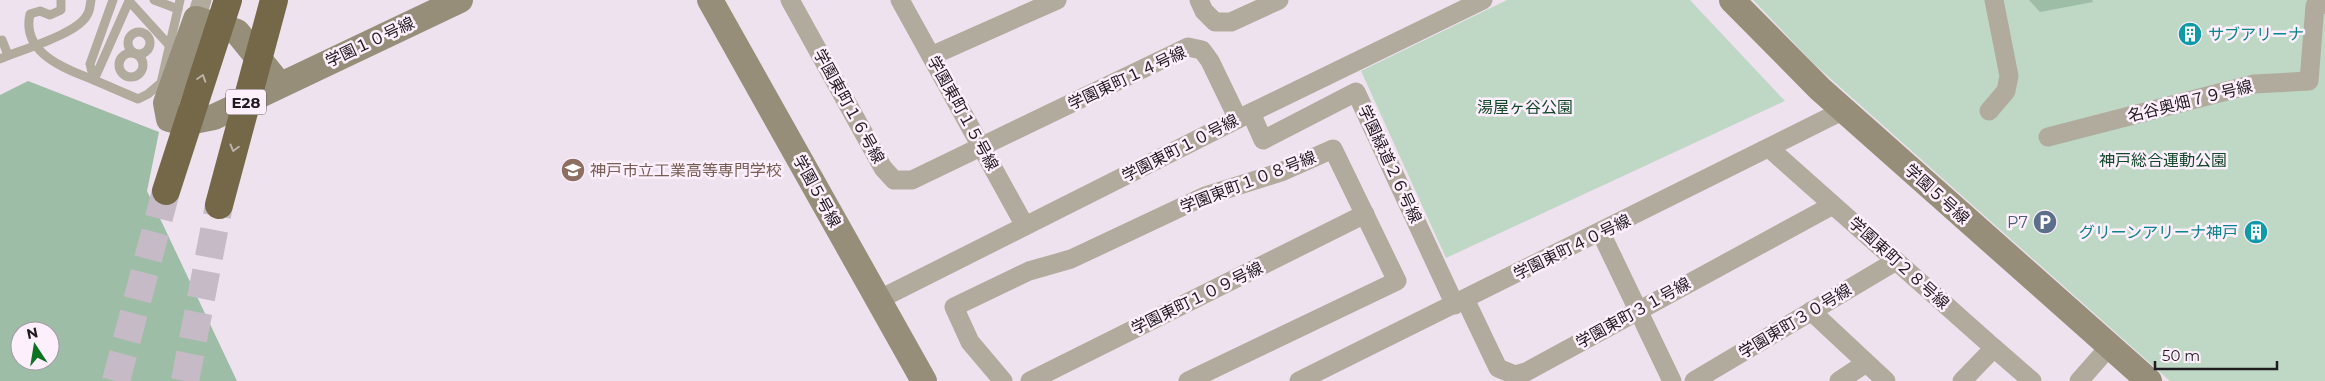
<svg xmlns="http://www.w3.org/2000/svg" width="2325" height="381" viewBox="0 0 2325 381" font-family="Montserrat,'Noto Sans JP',sans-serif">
<rect width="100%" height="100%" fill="#efe2ef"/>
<g fill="#bfd8c6">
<polygon points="1507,0 1690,0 1785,101 1446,258 1361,71"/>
<polygon points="1753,0 2325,0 2325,381 2170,381 1814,64"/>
</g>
<g fill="#9ebda6" fill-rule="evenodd">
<polygon points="2029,0 2092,0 2093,2 2040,12"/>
<path d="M28,81L159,132L147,191L237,381H0V95ZM20,331H50V361H20Z"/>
</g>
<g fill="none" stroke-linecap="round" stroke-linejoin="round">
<g stroke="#c6bac6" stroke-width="28" stroke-dasharray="28 14" stroke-linecap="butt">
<polyline points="116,381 166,191"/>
<polyline points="185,381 219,205"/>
</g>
<g stroke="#b1ab9d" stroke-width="9">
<path d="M61,0V10L50,15L40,11L30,14C21,53 65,69 94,80L129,1L169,45"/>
<polyline points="113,0 90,64 94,80 138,99 148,94 161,83 180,0"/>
<polyline points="154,0 178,9"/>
<circle cx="139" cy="43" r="11"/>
<polyline points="0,41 2,40 8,55"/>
<circle cx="131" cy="65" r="12"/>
<path d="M0,59C20,50 78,34 87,15C90,11 90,5 91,0"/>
</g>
<g stroke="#b1ab9d" stroke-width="19">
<polyline points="790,0 883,168 894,180 912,180 1188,47 1202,50 1210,61 1238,119"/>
<polyline points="900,0 1025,226"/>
<polyline points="1199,0 1204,11 1215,22 1231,22 1279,0"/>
<polyline points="196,19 202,0"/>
<polyline points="931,56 1057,0"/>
<polyline points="1989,111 2006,91 2009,76 1994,0"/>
<polyline points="1251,113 1263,140 1356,92 1455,305"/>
<polyline points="2048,137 2254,84 2309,81 2315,6 2325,4"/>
<polyline points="1769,148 1994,348 1962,381"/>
<polyline points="1601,233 1672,381"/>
<polyline points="1465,299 1498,368 1515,375 1526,372 1833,205"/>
<polyline points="878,300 1238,119 1483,0"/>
<polyline points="1811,311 1886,381"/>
<polyline points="1994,348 2032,381"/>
<polyline points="1003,381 970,342 954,307 1029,271 1071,259 1205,196 1281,172 1333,149 1397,281 1188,381"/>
<polyline points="1030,381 1365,214"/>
<polyline points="1299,381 1844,110"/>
<polyline points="1694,381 1896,261"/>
<polyline points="1839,381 1866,363"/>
<polyline points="2079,381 2109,347"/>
</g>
<g stroke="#978e79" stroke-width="26">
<polyline points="710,0 924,381"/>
<polyline points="1732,0 1820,89 2149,381"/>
<polyline points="280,85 237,32 196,19 166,103 169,119 184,123 214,117 460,0"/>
</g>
<g stroke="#746849" stroke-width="28">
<polyline points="166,191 228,0"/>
<polyline points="219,205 274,0"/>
</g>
</g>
<defs><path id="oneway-chevron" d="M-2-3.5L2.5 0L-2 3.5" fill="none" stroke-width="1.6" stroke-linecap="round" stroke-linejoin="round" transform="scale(1.25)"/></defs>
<g stroke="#bfb2ab">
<use href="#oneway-chevron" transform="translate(202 78) rotate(-72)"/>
<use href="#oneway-chevron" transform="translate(234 148) rotate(105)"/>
</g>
<defs>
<g id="building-disc" transform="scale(1.25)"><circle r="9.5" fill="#0f9aa8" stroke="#fdeffc"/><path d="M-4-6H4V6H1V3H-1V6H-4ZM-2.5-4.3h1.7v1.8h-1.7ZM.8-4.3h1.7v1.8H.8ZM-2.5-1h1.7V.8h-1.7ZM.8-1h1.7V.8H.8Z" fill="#fff"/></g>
<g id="school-disc" transform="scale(1.25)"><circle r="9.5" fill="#8d6e63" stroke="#fdeffc"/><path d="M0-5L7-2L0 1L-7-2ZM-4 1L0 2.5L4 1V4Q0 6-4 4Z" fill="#fff"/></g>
<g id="parking-disc" transform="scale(1.25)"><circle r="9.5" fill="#5c6f8a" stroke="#fdeffc"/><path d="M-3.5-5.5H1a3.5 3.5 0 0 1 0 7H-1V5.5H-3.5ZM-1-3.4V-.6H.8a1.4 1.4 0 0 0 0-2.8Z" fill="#fff"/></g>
</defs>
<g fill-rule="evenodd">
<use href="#building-disc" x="2190" y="34"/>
<use href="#school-disc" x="573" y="170"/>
<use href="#parking-disc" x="2045" y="222"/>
<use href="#building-disc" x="2256" y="232"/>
</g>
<g text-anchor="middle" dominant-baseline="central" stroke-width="5" stroke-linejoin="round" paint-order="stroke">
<rect fill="#fdeffc" stroke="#625b62" stroke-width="1" x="226" y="89.5" width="40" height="25" rx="4"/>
<g font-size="15" font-weight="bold" fill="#201b20">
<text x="246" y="102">E28</text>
</g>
<g font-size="16" fill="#0d838f" stroke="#fdeffc" text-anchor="start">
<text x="2208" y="34">サブアリーナ</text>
<text x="2238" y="232" text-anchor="end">グリーンアリーナ神戸</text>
</g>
<g font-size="16" fill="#201b20" stroke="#fdeffc">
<text transform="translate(370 42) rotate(-25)">学園１０号線</text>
<text transform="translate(1127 78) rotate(-25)">学園東町１４号線</text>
<text transform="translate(2190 101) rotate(-14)">名谷奥畑７９号線</text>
<text transform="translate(849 106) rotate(61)">学園東町１６号線</text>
<text transform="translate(963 113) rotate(61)">学園東町１５号線</text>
<text transform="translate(1180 148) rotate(-27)">学園東町１０号線</text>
<text transform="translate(1390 164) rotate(65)">学園緑道２６号線</text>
<text transform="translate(1248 182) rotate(-21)">学園東町１０８号線</text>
<text transform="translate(817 191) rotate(61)">学園５号線</text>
<text transform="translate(1937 194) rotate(42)">学園５号線</text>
<text transform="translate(1572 247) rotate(-26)">学園東町４０号線</text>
<text transform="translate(1899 263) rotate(42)">学園東町２８号線</text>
<text transform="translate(1197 298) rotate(-26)">学園東町１０９号線</text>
<text transform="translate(1633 313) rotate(-29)">学園東町３１号線</text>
<text transform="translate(1795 321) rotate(-31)">学園東町３０号線</text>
</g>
<g font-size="16" fill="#124728" stroke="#fdeffc">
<text x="1525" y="107">湯屋ヶ谷公園</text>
<text x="2163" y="160">神戸総合運動公園</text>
</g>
<g font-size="16" fill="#785e54" stroke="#fdeffc" text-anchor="start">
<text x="590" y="170">神戸市立工業高等専門学校</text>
</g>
<g font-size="16" fill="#4e5e75" stroke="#fdeffc" text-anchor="end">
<text x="2028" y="222">P7</text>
</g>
</g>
<g transform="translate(35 346) rotate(348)"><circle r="24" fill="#fdeffc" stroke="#a59aa4"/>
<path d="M0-4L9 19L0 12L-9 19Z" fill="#0c7324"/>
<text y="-8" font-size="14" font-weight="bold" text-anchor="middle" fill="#201b20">N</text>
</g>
<path d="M2155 361v8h122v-8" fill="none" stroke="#201b20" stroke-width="2.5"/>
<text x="2162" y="361" font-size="15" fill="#201b20" stroke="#fdeffc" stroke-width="4" paint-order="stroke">50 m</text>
</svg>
